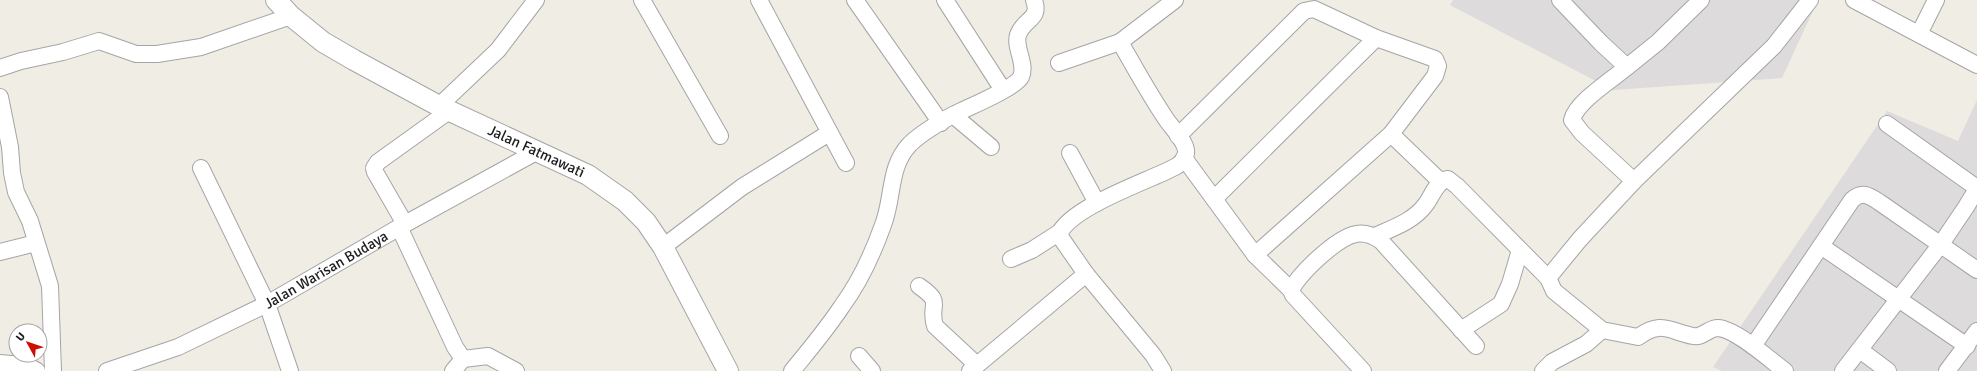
<svg xmlns="http://www.w3.org/2000/svg" width="1977" height="371" viewBox="0 0 1977 371" font-family="Signika,sans-serif">
<rect width="100%" height="100%" fill="#f0ede4"/>
<g fill="#dddbdb">
<polygon points="1453,0 1818,0 1782,78 1613,90 1450,5"/>
<polygon points="1977,100 1977,371 1722,371 1713,367 1887,111 1958,141"/>
</g>
<g fill="none" stroke-linecap="round" stroke-linejoin="round">
<g stroke="#a5a5a5" stroke-width="18">
<g id="minor">
<polyline points="642,0 720,136"/>
<polyline points="759,0 846,163"/>
<polyline points="855,0 941,123"/>
<polyline points="945,0 1003,90"/>
<polyline points="1560,0 1601,43 1627,67 1658,42 1701,0"/>
<polyline points="1854,0 1977,65"/>
<polyline points="1919,34 1936,0"/>
<path d="M1120,42C1135,68 1149,94 1166,119C1172,128 1184,139 1186,150C1187,157 1181,164 1175,167C1146,182 1076,205 1060,232L1061,238L1086,274L1153,355L1163,371"/>
<polyline points="1059,63 1120,42 1175,0"/>
<path d="M1627,67C1613,79 1576,102 1572,120L1582,133L1634,181"/>
<polyline points="0,68 21,61 63,52 99,41 136,54 157,54 201,47 291,16"/>
<polyline points="0,97 10,147 12,173 16,192 30,221 50,286 53,371"/>
<polyline points="439,106 498,50 536,0"/>
<polyline points="953,115 991,147"/>
<polyline points="1887,124 1977,188"/>
<polyline points="1391,134 1441,182"/>
<polyline points="1178,136 1304,11 1314,9 1376,38 1435,59 1438,66 1435,76 1391,134 1255,255"/>
<polyline points="1070,153 1097,203"/>
<polyline points="1184,158 1255,255 1291,290"/>
<polyline points="201,168 267,304 290,371"/>
<polyline points="1214,199 1376,38"/>
<polyline points="405,224 375,172 374,168 378,162 449,111"/>
<polyline points="400,229 455,347 463,359 488,356 516,371"/>
<path d="M1375,236C1393,228 1414,221 1426,204C1432,196 1437,180 1448,179L1457,186L1548,278L1554,291L1602,330L1638,337C1661,320 1669,331 1693,336C1703,338 1708,328 1718,328C1736,329 1770,360 1785,371"/>
<polyline points="1821,246 1967,346"/>
<polyline points="663,247 742,187 829,133"/>
<polyline points="0,252 36,243"/>
<polyline points="1011,259 1032,250 1060,232"/>
<polyline points="1548,278 1580,239 1634,181 1774,46 1810,0"/>
<path d="M919,286C945,304 928,303 935,326L977,365"/>
<polyline points="1461,330 1501,304 1510,284 1520,250"/>
<path d="M1753,346L1852,200C1862,191 1868,195 1879,202L1977,270"/>
<polyline points="1860,350 1888,371"/>
<polyline points="859,356 872,371"/>
<path d="M0,363C11,364 28,364 37,371"/>
<path id="s1" d="M107,371L178,347L267,304L405,224L536,152"/>
<polyline points="453,371 463,359"/>
<path d="M792,371C809,350 827,329 842,306C859,283 873,253 883,225C894,197 888,167 910,144C920,134 943,120 955,114C969,107 1015,88 1021,77C1027,64 1014,48 1018,35C1024,18 1041,20 1034,0"/>
<polyline points="970,371 1086,274"/>
<path d="M1363,371L1293,295L1291,290C1300,273 1336,238 1356,234C1365,232 1374,236 1381,241L1476,346"/>
<polyline points="1543,371 1552,362 1586,344 1602,330"/>
<polyline points="1843,371 1941,244 1966,207 1977,189"/>
<polyline points="1947,371 1977,331"/>
</g>
</g>
<g stroke="#a5a5a5" stroke-width="22">
<g id="tertiary">
<path id="s2" d="M276,0L291,16L323,42L354,60L439,106L588,175L625,201L646,222L663,247L728,371"/>
</g>
</g>
<use href="#minor" stroke="#fff" stroke-width="16"/>
<use href="#tertiary" stroke="#fff" stroke-width="20"/>
</g>
<g text-anchor="middle" dominant-baseline="central" stroke-width="3.5" stroke-linejoin="round" paint-order="stroke">
<g font-size="15" fill="#1e1e1e" stroke="#fff">
<text stroke="none"><textPath href="#s2" startOffset="303">Jalan Fatmawati</textPath></text>
<text stroke="none"><textPath href="#s1" startOffset="242">Jalan Warisan Budaya</textPath></text>
</g>
</g>
<g transform="translate(28 343) rotate(310)"><circle r="19" fill="#ffffff" stroke="#a5a5a5"/>
<path d="M0-3L7 15L0 10L-7 15Z" fill="#cd0e00"/>
<text y="-6" font-size="11" font-weight="bold" text-anchor="middle" fill="#1e1e1e">U</text>
</g>
</svg>
